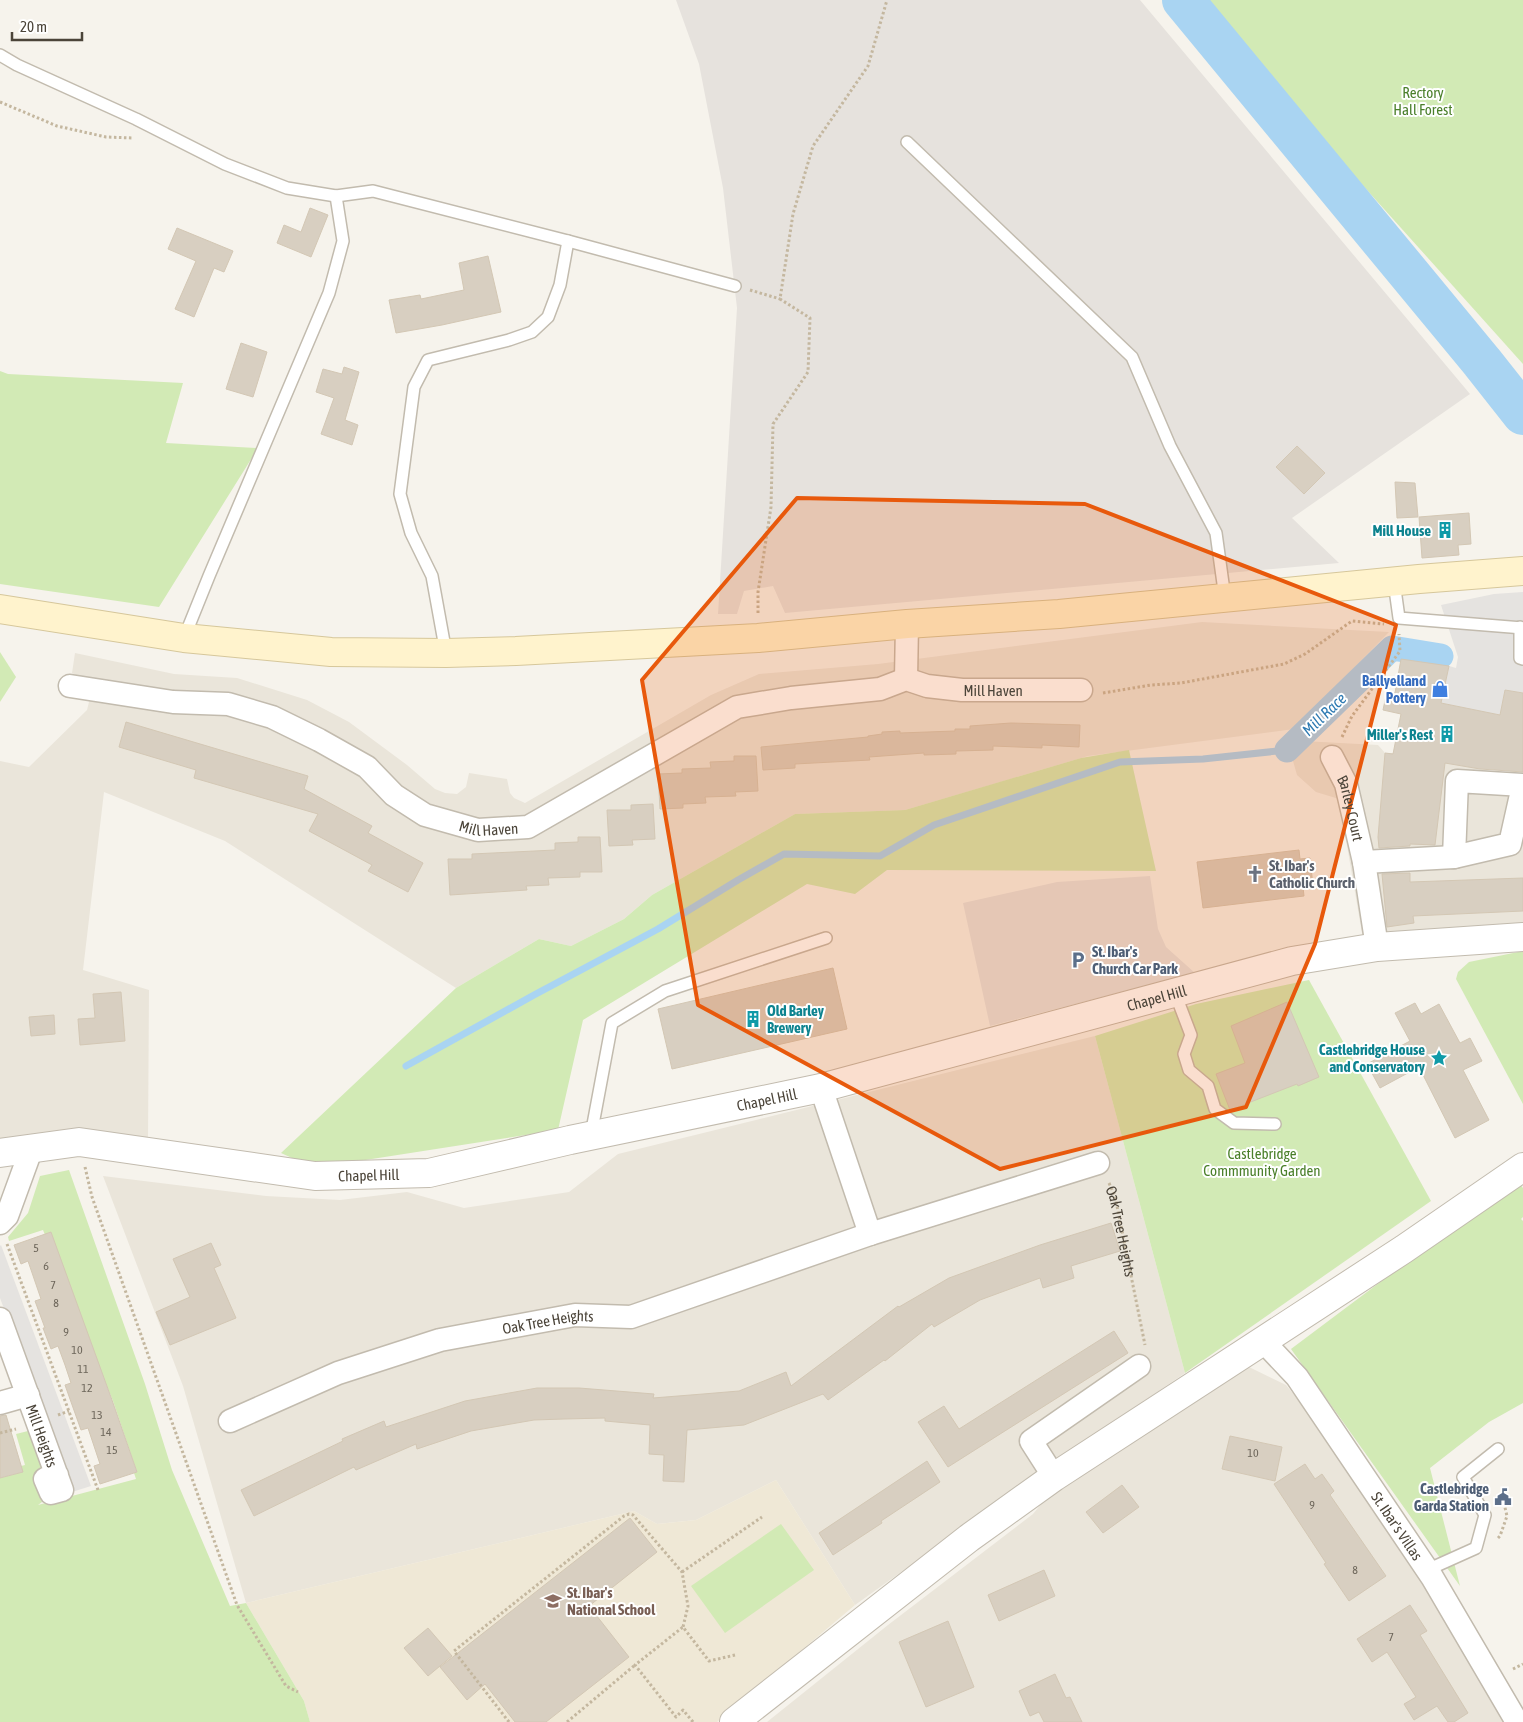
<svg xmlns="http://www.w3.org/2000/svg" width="1523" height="1722" viewBox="0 0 1523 1722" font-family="'Asap Condensed',sans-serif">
<rect width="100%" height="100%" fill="#f6f3ec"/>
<g fill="#eae5da">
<polygon points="1202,622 1389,632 1294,729 1088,756 905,810 795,814 652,895 624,919 571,946 539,939 456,988 225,841 104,792 83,970 149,990 148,1140 0,1141 0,761 29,767 87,710 91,694 81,678 72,673 75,653 174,674 237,678 307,700 349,722 407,765 435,789 445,793 457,794 466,787 469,773 507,779 510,793 514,798 525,803 711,695 759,674 878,664"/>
<polygon points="1303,741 1378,745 1385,753 1393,753 1523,777 1523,925 1363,939 1339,799 1316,792 1297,775 1291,754"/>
<polygon points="1095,1036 1185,1373 1048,1467 855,1605 776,1480 696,1520 657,1524 634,1511 246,1603 183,1386 103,1176 266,1196 340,1200 407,1192 464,1208 569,1192 618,1154"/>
<polygon points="1249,1367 1286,1385 1330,1438 1380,1508 1505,1722 767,1722 888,1625 1033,1514 1051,1492"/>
</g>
<polygon fill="#e6e2dd" points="676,0 1140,0 1470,394 1292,518 1339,563 785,613 773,586 744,591 737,614 718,614 737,308 723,188 699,64"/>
<polygon fill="#efe8d6" points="776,1480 855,1605 717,1722 310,1722 304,1701 246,1603 634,1511 657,1524 696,1520"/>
<g fill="#d2eab5">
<polygon points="1204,0 1523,0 1523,364 1358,180"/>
<polygon points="0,371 8,374 183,383 166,443 258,448 159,607 0,584"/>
<polygon points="0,652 16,677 0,702"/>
<polygon points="1129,750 1156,871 887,870 855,894 807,884 583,1020 558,1130 314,1168 281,1153 456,988 539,939 571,946 624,919 652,895 795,814 905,810 1081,758"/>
<polygon points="1523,951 1523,1104 1456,979 1458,972 1469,962"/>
<polygon points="1309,980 1431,1201 1185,1373 1095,1036 1196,1004"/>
<polygon points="69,1170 145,1384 172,1470 230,1606 246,1603 304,1701 310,1722 0,1722 0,1478 22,1472 21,1466 25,1465 16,1434 32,1430 47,1469 36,1481 42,1502 38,1505 136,1479 134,1473 137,1472 113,1401 43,1230 9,1241 8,1237 28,1213 40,1176"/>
<polygon points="1518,1182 1523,1188 1523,1217 1521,1219 1523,1221 1523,1403 1489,1422 1430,1468 1460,1586 1291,1349 1411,1259"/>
<polygon points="781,1524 814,1570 725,1633 691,1586"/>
</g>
<g fill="#e5e3e0">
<polygon points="1523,592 1523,693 1505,690 1500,715 1441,703 1449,666 1456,668 1458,657 1441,605 1494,594"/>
<polygon points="1150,876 1158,929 1166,947 1195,973 990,1026 963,903 1057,882"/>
<polygon points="1,1245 91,1486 72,1492 0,1298 0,1246"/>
</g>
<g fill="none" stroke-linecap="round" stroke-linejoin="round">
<polyline stroke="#a9d4f2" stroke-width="7" points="406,1066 534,995 658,929 738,880 784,854 880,856 934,825 1120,762 1203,759 1287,750"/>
<polyline stroke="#a9d4f2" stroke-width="25" points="1287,750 1392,648 1441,656"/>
<polyline stroke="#a9d4f2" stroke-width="42" points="1183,0 1482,362 1523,414"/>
</g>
<g fill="#d8cfc1" stroke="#d3c7b4">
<polygon points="310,208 328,215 311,257 277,243 284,225 301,232"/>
<polygon points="177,228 233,251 224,272 214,268 194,317 175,309 196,261 168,249"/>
<polygon points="488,256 501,312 442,325 396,333 389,300 420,295 421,299 464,290 459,263"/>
<polygon points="241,343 267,352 253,397 226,389"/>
<polygon points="344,367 359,372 345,420 358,425 352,445 321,434 334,398 316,392 323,369 342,374"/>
<polygon points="1297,446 1325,473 1304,494 1276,467"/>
<polygon points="1395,482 1415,483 1418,517 1397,518"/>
<polygon points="1469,513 1471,544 1458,545 1459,555 1422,558 1419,517"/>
<polygon points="1401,659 1449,666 1441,703 1500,715 1505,690 1523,693 1523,772 1480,769 1445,763 1435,845 1410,844 1410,846 1379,848 1378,837 1385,753 1393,754 1401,714 1383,710 1387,691 1395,693"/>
<polygon points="126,722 308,776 304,789 372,826 368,833 423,863 408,892 368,871 372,865 309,831 318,814 194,778 196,770 119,747"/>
<polygon points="1011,723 1080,725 1079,747 1042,745 1042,748 993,746 993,750 956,751 956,754 924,755 924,753 869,757 870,760 795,764 795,768 763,770 761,747 868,737 868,736 882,734 882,732 900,731 900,733 955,731 955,729 970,729 970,726"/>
<polygon points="734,756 756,756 758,791 735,792 736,796 705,797 706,803 683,804 683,808 660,809 658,774 682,773 682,769 711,768 710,762 734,761"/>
<polygon points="653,804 655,839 632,840 633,845 609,846 607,810 631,810 631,805"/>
<polygon points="578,837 600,837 602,872 580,872 580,877 548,878 549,885 526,886 527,890 450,895 448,859 472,859 472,854 555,850 555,843 578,842"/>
<polygon points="1299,850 1300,859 1310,858 1313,886 1303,887 1304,896 1203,908 1197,862"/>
<polygon points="1410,873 1410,882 1523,878 1523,911 1413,916 1414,923 1387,927 1382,874"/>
<polygon points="833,968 847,1029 672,1069 658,1009"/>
<polygon points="121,992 125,1041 80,1045 78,1019 95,1018 93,994"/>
<polygon points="1287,1002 1319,1077 1298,1086 1297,1084 1230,1110 1216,1074 1245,1063 1231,1026"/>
<polygon points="1415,1003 1421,1014 1439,1004 1460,1043 1470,1038 1482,1061 1463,1070 1489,1120 1455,1138 1419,1067 1380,1088 1367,1064 1410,1041 1395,1013"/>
<polygon points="54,1015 55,1034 31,1036 29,1017"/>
<polygon points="1111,1223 1120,1251 1071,1266 1074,1278 1043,1288 1040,1278 980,1300 934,1327 932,1324 885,1361 884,1360 828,1400 823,1394 744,1425 687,1430 684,1482 663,1481 664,1455 649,1454 650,1425 605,1421 605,1418 564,1419 534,1420 471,1431 417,1449 416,1444 356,1470 354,1467 254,1516 241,1490 343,1441 342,1439 384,1421 386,1427 465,1401 537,1388 579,1388 654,1394 653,1398 703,1394 739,1391 786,1372 791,1386 898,1306 899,1307 949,1278 1040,1245"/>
<polygon points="51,1232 112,1400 137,1472 100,1484 94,1466 100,1464 88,1428 81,1430 65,1385 71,1383 65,1365 58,1346 51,1349 43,1328 45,1328 35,1301 41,1299 28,1261 21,1264 14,1245"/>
<polygon points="211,1243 221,1265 214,1268 236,1318 170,1345 156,1312 190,1297 173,1259"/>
<polygon points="1114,1331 1128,1353 948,1467 918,1422 944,1406 959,1429"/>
<polygon points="6,1415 23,1472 0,1478 0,1416"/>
<polygon points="1230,1436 1282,1447 1275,1481 1222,1469"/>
<polygon points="927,1461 940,1482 881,1521 882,1523 833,1555 819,1533"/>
<polygon points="1305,1464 1315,1479 1322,1474 1334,1491 1330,1495 1386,1576 1349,1601 1324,1564 1326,1563 1274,1484"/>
<polygon points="1122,1485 1139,1507 1103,1533 1086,1512"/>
<polygon points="630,1518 657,1552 589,1606 629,1657 546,1722 515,1722 485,1684 467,1700 440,1667"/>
<polygon points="1044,1570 1055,1596 999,1621 988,1595"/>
<polygon points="1410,1605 1427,1631 1420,1635 1468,1713 1454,1722 1448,1722 1437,1706 1414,1720 1404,1704 1416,1697 1387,1652 1372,1662 1357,1639"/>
<polygon points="948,1621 974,1687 926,1707 899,1642"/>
<polygon points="428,1628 452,1656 428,1676 404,1648"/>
<polygon points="1055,1674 1066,1698 1070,1697 1082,1722 1044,1722 1039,1712 1030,1716 1019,1691"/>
</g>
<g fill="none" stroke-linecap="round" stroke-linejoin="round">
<g stroke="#c2bbae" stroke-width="14">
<g id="service">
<polyline points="0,55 17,65 136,119 225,164 287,188 336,196 373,191 568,241 560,285 548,317 532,332 509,340 428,360 414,387 400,494 411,533 432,576 446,653"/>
<polyline points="907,142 1132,357 1170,446 1216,533 1225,598"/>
<polyline points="568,241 735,286"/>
<polyline points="1394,582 1399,618 1523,628"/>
<polyline points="1520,627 1520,658 1523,659"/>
<polyline points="184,638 209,576 329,293 343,241 336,196"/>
<polyline points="1175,993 1191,1035 1184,1054 1189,1070 1208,1086 1215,1109 1234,1123 1275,1124"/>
<polyline points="591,1135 612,1023 665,991 826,938"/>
<polyline points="1427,1570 1476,1548 1485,1515 1463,1477 1498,1449"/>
</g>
</g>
<g stroke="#c2bbae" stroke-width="25">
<g id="minor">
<polyline points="906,679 907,624"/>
<path id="s2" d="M70,686L173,702L228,704L272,717L319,740L367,767L394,795L425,815L478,830L528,827L737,707L791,698L880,689L906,679L927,686L962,690H1081"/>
<path id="s3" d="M1332,757L1346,784L1364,862L1377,947"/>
<polyline points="1454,857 1457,781 1523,785"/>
<polyline points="1364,862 1454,857 1510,844 1523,786"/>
<polyline points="821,1088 870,1234"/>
<polyline points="0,1223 7,1216 31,1150"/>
<path id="s4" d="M0,1319L62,1490L51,1493L45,1479L57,1475"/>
<path id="s5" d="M1263,1341L1297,1377L1432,1577L1517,1722"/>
<polyline points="0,1403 28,1395"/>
<path id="s6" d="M230,1421L338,1373L440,1340L575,1315L631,1317L870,1234L1098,1163"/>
<polyline points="1054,1477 1031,1441 1139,1366"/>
</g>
</g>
<g stroke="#c2bbae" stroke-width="30">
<g id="tertiary">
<path id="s7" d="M0,1153L79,1142L315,1176L429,1173L570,1140L821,1088L1292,961L1377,947L1523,937"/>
<polyline points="734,1722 969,1538 1054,1477 1404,1249 1523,1167"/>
</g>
</g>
<g stroke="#d6c79b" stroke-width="30">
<polyline id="secondary" points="0,609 184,638 331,652 446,653 516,651 758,638 907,624 1059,614 1419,579 1523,571"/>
</g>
<g stroke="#c4b79f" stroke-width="3" stroke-dasharray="2.5 2.5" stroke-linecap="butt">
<polyline points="0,102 57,126 106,137 133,138"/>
<polyline points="750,290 780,299"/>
<polyline points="758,613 758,592 771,507 773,424 808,372 810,318 780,299 793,214 813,146 868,66 887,0"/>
<polyline points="1103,693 1151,685 1181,683 1284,664 1305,654 1352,621 1384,624"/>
<polyline points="1342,737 1352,716 1400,651 1399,634"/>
<polyline points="85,1167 92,1197 237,1605 286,1686 298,1692"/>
<path id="s1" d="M1109,1183L1115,1196L1145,1345"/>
<polyline points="7,1244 98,1490"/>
<polyline points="58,1415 69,1411"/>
<polyline points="0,1433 16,1429"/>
<polyline points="1498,1538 1500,1536 1507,1516 1502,1495"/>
<polyline points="682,1572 762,1517"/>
<polyline points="1513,1669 1523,1664"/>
<polyline points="509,1722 454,1651 624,1516 629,1514 633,1515 682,1572 688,1606 683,1627"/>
<polyline points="567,1722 635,1665"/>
<polyline points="693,1722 683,1710 676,1717 635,1665 683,1627 709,1661 735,1655"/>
</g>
<use href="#service" stroke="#fff" stroke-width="11"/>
<use href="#minor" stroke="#fff" stroke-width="22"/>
<use href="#tertiary" stroke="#fff" stroke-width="28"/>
<use href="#secondary" stroke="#fff3cd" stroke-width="28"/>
</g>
<path fill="#e8590c" fill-opacity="0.2" stroke="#e8590c" stroke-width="4" stroke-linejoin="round" d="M797,498L1085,504L1396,625L1315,944L1246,1107L1000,1169L698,1005L642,680Z"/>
<defs>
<g id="building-bare" transform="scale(1.35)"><path d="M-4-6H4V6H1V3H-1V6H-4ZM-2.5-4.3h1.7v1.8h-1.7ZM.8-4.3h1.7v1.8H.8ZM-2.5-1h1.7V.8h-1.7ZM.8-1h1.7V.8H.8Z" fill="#0f9aa8" stroke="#fff" stroke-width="2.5" paint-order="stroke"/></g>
<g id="shop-bare" transform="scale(1.35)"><path d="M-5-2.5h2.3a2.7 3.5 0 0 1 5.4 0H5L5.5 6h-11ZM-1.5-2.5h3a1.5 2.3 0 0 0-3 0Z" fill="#3f7fe0" stroke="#fff" stroke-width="2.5" paint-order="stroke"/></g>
<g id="church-bare" transform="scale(1.35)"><path d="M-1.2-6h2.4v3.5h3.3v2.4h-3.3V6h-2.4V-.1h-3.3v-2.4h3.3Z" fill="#6b7280" stroke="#fff" stroke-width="2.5" paint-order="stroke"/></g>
<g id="parking-bare" transform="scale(1.35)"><path d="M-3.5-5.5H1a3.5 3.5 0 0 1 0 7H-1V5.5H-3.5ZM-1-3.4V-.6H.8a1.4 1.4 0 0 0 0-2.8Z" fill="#5c6f8a" stroke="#fff" stroke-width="2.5" paint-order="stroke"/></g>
<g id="sight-bare" transform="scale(1.35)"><path d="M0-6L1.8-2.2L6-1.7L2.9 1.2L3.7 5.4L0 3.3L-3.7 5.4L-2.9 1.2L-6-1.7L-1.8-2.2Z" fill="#0f9aa8" stroke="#fff" stroke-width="2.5" paint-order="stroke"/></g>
<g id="civic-bare" transform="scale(1.35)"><path d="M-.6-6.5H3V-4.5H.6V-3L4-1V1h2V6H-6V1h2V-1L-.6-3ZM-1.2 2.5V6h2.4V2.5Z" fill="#5c6f8a" stroke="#fff" stroke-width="2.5" paint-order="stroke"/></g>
<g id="school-bare" transform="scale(1.35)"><path d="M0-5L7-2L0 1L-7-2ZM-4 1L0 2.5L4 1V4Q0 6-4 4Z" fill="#8d6e63" stroke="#fff" stroke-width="2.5" paint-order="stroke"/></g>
</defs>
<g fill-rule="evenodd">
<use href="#building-bare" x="1445" y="530"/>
<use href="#shop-bare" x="1440" y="689"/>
<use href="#building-bare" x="1447" y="734"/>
<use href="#church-bare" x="1255" y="874"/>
<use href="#parking-bare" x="1078" y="960"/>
<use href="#building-bare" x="753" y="1019"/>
<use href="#sight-bare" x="1439" y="1058"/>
<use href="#civic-bare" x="1503" y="1497"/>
<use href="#school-bare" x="553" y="1601"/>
</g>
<g text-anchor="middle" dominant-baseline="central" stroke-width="4" stroke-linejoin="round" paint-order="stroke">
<g font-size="12" fill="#6e675b">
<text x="36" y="1248">5</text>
<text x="46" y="1266">6</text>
<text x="53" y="1285">7</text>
<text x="56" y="1303">8</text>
<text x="66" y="1332">9</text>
<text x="77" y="1350">10</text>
<text x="83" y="1369">11</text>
<text x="87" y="1388">12</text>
<text x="97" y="1415">13</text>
<text x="106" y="1432">14</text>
<text x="112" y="1450">15</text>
<text x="1253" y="1453">10</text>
<text x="1312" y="1505">9</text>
<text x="1355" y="1570">8</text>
<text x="1391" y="1637">7</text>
</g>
<g font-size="15" fill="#4a7f2a" stroke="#fff">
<text x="1423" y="92">Rectory<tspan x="1423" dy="17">Hall Forest</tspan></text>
<text x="1262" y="1153">Castlebridge<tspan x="1262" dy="17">Commmunity Garden</tspan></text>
</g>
<g font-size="15" font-weight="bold" fill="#0d838f" stroke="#fff" text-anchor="end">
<text x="1431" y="530">Mill House</text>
<text x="1433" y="734">Miller's Rest</text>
<text x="767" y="1010" text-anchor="start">Old Barley<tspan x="767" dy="17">Brewery</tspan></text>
<text x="1425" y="1049">Castlebridge House<tspan x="1425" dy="17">and Conservatory</tspan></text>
</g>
<g font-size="15" font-weight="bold" fill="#366cbe" stroke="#fff" text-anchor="end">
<text x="1426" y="680">Ballyelland<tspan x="1426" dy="17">Pottery</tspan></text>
</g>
<g font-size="15" fill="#4b4439" stroke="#fff">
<text stroke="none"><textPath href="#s2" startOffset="995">Mill Haven</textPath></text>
<text stroke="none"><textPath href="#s3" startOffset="55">Barley Court</textPath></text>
<text stroke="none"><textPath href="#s2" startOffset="454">Mill Haven</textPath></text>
<text stroke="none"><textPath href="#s7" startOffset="1181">Chapel Hill</textPath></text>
<text stroke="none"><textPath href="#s7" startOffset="778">Chapel Hill</textPath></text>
<text stroke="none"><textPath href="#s7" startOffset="372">Chapel Hill</textPath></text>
<text stroke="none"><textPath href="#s1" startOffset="50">Oak Tree Heights</textPath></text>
<text stroke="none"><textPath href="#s6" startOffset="335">Oak Tree Heights</textPath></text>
<text stroke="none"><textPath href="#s4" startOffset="124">Mill Heights</textPath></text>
<text stroke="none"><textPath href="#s5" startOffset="229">St. Ibar's Villas</textPath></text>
</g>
<g font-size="15" font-weight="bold" fill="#5b616d" stroke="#fff" text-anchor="start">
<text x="1269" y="865">St. Ibar's<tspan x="1269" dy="17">Catholic Church</tspan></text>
</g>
<g font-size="15" font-weight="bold" fill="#4e5e75" stroke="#fff" text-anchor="start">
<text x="1092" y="951">St. Ibar's<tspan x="1092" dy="17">Church Car Park</tspan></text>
<text x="1489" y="1488" text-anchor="end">Castlebridge<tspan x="1489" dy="17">Garda Station</tspan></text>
</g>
<g font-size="15" font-weight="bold" fill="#785e54" stroke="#fff" text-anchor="start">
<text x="567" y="1592">St. Ibar's<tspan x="567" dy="17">National School</tspan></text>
</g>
<g font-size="16" font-style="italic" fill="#2e7ab2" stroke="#fff">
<text transform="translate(1324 714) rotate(-44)">Mill Race</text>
</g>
</g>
<path d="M12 32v8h70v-8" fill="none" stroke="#4b4439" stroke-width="2.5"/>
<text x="20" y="32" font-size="15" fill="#4b4439" stroke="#ffffff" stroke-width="4" paint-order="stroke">20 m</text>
</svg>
